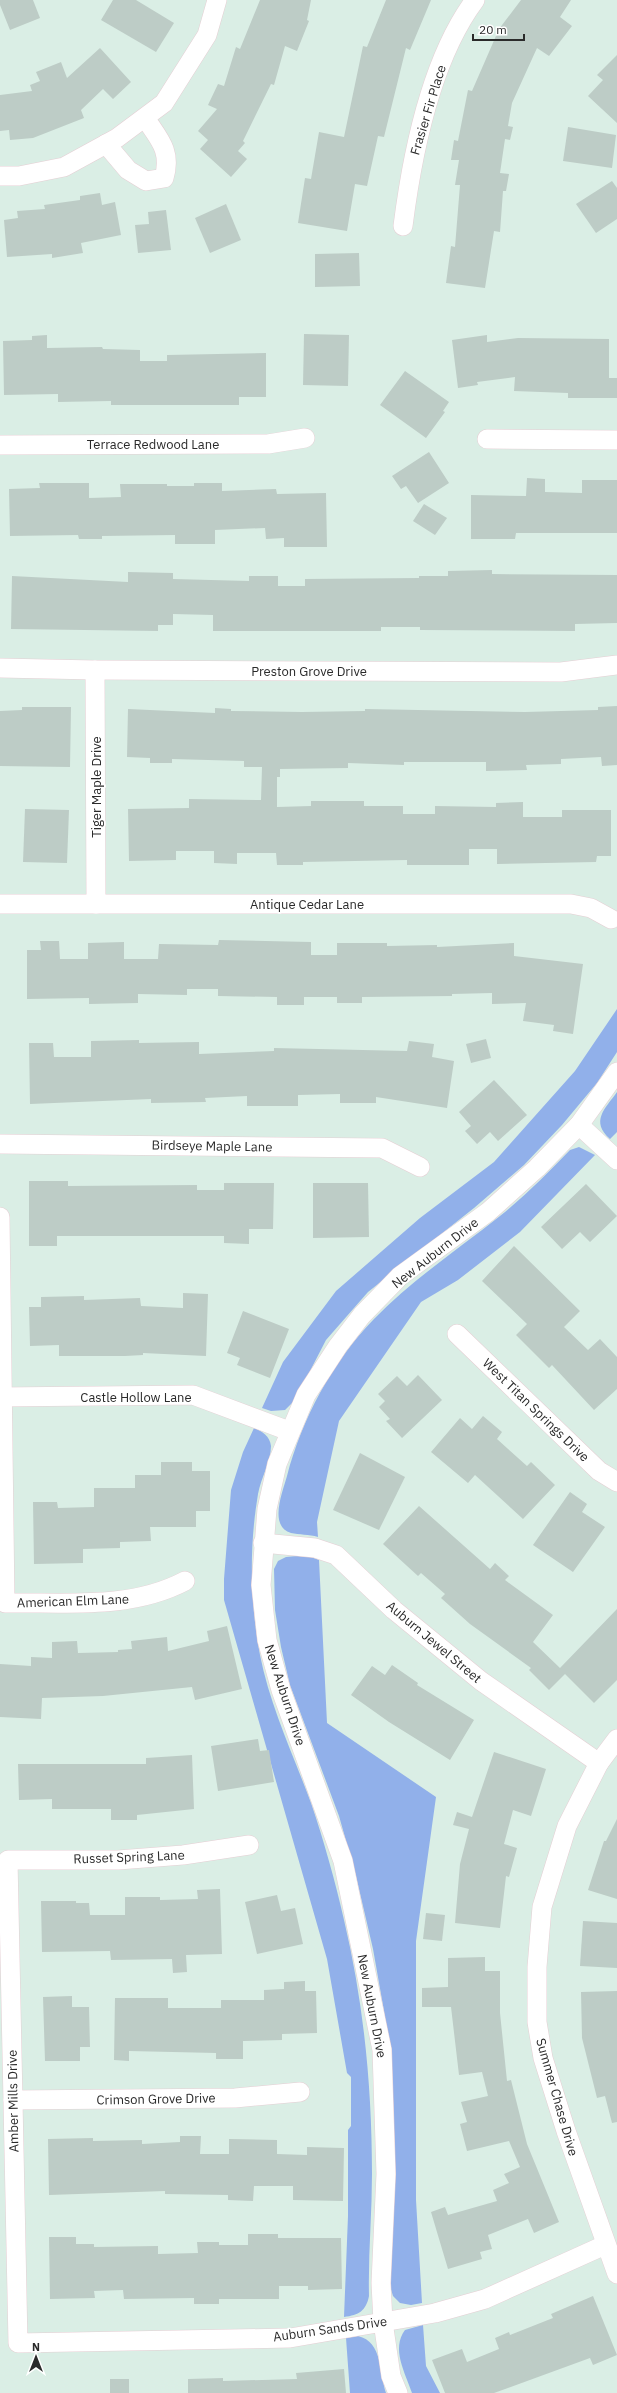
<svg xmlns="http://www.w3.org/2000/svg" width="617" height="2393" viewBox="0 0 617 2393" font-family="'IBM Plex Sans',sans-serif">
<rect width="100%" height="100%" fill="#daeee5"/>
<g fill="#91b0ea">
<polygon points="617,1009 617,1052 597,1083 562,1125 524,1165 474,1208 368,1292 326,1340 295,1400 285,1410 271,1411 262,1408 283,1362 336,1291 420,1218 494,1162 575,1071"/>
<path d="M617,1092V1132L610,1139C590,1121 605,1109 617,1092Z"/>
<path d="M579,1147L595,1155L520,1232L458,1280L421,1302L339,1421L317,1522L318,1537C309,1534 299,1535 291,1533C268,1526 283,1491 287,1476C302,1419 332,1362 374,1319C412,1280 457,1250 500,1216C525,1196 548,1173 570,1150Z"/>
<path d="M254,1428C262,1431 270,1436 271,1446C271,1461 261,1478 258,1494C249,1547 250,1602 260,1655C270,1706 293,1754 311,1803C324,1841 335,1881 344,1920C364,2004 372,2089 372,2174C372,2215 368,2255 369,2296C366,2311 359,2315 344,2317L348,2216V2130L351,2126V2077L347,2073L327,1959L224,1600V1579L231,1490L243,1452Z"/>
<polygon points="297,1556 311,1557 319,1560 327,1723 436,1797 416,1941 416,2200 422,2303 411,2305 400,2303 393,2296 390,2286 391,2067 384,2011 373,1949 356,1876 339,1816 290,1685 281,1647 275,1610 274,1569 278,1561 286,1557"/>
<path d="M423,2325L426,2366L440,2393H412C405,2372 391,2349 405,2330Z"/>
<path d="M358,2336C383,2342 379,2372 386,2393H350L346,2338Z"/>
</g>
<g fill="#bdccc6">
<polygon points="0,0 33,0 40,18 10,30 0,5"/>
<polygon points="113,0 136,0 174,23 156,52 101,20"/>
<polygon points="260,0 311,0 307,20 309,21 297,51 285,46 274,85 271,84 243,141 245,143 238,151 247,159 231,177 200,149 208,140 198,131 217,109 208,105 218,84 224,86 236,47 240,49"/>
<polygon points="386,0 431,0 410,50 406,48 384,137 378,136 367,186 355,184 347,231 298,223 305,178 311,179 319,132 344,137 363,46 367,47"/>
<polygon points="521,0 571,0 560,17 572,26 549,56 537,48 512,103 508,126 513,127 510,140 505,139 500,173 509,174 506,191 503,191 500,232 494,231 485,288 446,283 451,246 455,247 460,185 455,185 459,160 451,160 454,140 458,141 468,90 472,91 499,29"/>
<polygon points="100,48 131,82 113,99 103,89 81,110 84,118 33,138 10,140 9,130 0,131 0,95 32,91 30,85 40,81 36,72 61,62 67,78"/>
<polygon points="617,55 617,123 588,96 603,80 597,75"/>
<polygon points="568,127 616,135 612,168 563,161"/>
<polygon points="612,181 617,188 617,219 596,233 576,204"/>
<polygon points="100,193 102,205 115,202 121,235 81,243 83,253 52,258 52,254 7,257 4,220 18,218 17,211 45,209 44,205 80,200 80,196"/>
<polygon points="226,204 241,240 210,253 195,218"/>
<polygon points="166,210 171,250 138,253 135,225 149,224 148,212"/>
<polygon points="359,253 360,286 315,287 315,254"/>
<polygon points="304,334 349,335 348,386 303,385"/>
<polygon points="47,335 47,348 102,347 103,349 140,350 140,361 167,361 167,355 266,353 266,397 239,397 239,405 111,405 111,401 58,402 58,394 4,395 3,341 32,340 32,336"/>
<polygon points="487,335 487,342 518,338 609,339 609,378 617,378 617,398 568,398 568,393 514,391 515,377 477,382 478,385 458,388 452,340"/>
<polygon points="405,371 449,402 443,411 445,412 426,438 380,405"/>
<polygon points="429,452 449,483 418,503 406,486 401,489 392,476"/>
<polygon points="527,478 545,479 545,492 582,493 582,480 617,480 617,533 516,533 515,539 471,539 471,495 526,496"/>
<polygon points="39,483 89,483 89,498 121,497 120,484 167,484 167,486 194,486 194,483 222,483 222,491 276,489 277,494 326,493 327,547 284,547 284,538 266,539 265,528 215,530 215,544 175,544 175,535 102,536 102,539 79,539 78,535 10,536 9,489 40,488"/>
<polygon points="424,504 447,518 435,535 413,521"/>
<polygon points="492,570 492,574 617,575 617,623 575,624 575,631 420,630 420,627 381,627 381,631 213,631 213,615 173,614 173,625 158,625 158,631 11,629 12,576 128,582 128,572 173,573 173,579 249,581 249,576 278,576 278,586 305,586 305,579 419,578 419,576 448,576 448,571"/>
<polygon points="617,706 617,765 602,766 601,757 561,759 561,764 526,765 527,770 486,771 486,762 404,762 404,765 348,763 348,768 280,769 280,777 277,777 277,807 311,806 311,801 364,801 364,806 403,806 403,814 435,814 435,806 496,807 496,803 523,802 523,817 562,817 562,810 611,810 611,856 597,856 596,862 497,864 497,849 469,849 469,865 407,865 407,860 303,862 303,865 277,865 276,853 237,853 237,864 214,863 214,851 176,851 176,860 129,861 128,809 189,808 189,799 261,800 262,767 244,767 244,761 172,759 172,763 150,763 150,758 127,757 128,709 215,713 215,708 231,709 231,711 302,712 365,711 365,709 525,712 598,710 598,707"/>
<polygon points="22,707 71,707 70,767 0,766 0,711 22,710"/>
<polygon points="25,809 69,810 67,863 23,862"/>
<polygon points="219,940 311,942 311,955 337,955 337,943 387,943 387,946 437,945 437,947 514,943 514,956 583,964 573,1034 553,1031 554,1025 523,1021 526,1003 492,1004 492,993 452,994 452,996 362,997 362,1003 337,1003 337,997 304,997 304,1005 277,1005 277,997 218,996 218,989 187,989 187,995 138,994 138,1003 89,1004 89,998 27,999 27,950 41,950 40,941 59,941 60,959 88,959 88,943 124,942 124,959 158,959 159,944 218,945"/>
<polygon points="486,1039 491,1058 471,1063 466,1044"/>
<polygon points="139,1040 139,1043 199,1042 199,1054 274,1051 274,1048 407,1051 409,1041 434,1044 432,1057 454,1061 447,1108 376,1097 376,1103 340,1103 340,1094 298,1095 298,1106 247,1106 247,1096 205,1098 206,1102 151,1103 151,1099 30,1104 29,1043 53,1043 54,1057 91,1057 91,1041"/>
<polygon points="494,1080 527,1115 498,1141 490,1132 477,1144 465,1131 471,1126 459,1112"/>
<polygon points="29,1181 68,1181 68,1186 197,1185 197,1190 224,1190 224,1183 274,1183 273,1229 249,1229 249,1244 224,1243 224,1236 57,1236 57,1246 29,1246"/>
<polygon points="313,1183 368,1183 369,1237 313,1238"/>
<polygon points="586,1184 617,1216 590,1242 580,1232 562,1249 541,1227"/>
<polygon points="514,1246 580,1311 564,1327 588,1350 600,1339 617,1357 617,1389 594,1410 552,1365 549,1368 516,1335 527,1324 482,1281"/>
<polygon points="183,1293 208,1294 206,1356 143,1353 143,1355 125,1356 59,1356 59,1345 30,1346 29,1307 41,1307 41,1297 84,1296 84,1300 140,1298 141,1306 183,1308"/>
<polygon points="243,1311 289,1329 270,1378 237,1365 240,1358 227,1353"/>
<polygon points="418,1375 442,1400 402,1438 386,1421 390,1419 379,1407 385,1401 378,1394 397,1376 407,1386"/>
<polygon points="483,1416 502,1432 497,1439 527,1466 531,1462 555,1485 523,1519 475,1475 468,1483 431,1452 460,1418 472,1429"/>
<polygon points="360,1453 405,1477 379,1530 333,1510"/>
<polygon points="161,1462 192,1462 192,1471 210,1471 210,1511 196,1511 196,1527 150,1527 151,1541 120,1542 120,1548 83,1549 83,1563 34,1564 33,1502 57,1502 58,1508 94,1507 94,1488 135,1488 135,1475 161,1475"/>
<polygon points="570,1492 587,1504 582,1512 605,1527 573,1572 533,1545"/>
<polygon points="419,1506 490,1569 495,1563 509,1576 505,1580 553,1615 533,1642 560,1668 617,1609 617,1680 594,1703 565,1674 549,1690 529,1670 531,1668 470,1624 441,1598 445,1594 421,1573 418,1576 383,1544"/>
<polygon points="227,1626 242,1689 195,1700 192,1687 103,1696 42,1698 41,1719 0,1717 0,1664 31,1666 31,1657 52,1658 52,1642 77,1641 78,1653 118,1652 118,1650 132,1649 131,1641 167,1637 168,1651 209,1641 207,1631"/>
<polygon points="392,1665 418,1683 417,1685 474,1720 450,1760 389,1722 351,1695 372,1666 385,1675"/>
<polygon points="258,1739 260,1751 269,1750 274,1782 218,1791 211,1746"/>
<polygon points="494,1752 546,1769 531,1816 513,1810 504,1844 517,1848 509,1877 506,1876 500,1928 455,1923 460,1864 469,1829 453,1825 457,1812 472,1817"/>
<polygon points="192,1755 194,1809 137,1815 137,1820 111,1820 111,1809 52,1809 52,1799 19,1800 18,1764 146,1764 146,1758"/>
<polygon points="617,1819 617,1899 588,1890 604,1841 606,1841"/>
<polygon points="220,1889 222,1954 186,1955 187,1972 173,1973 172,1959 111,1960 110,1951 42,1952 41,1901 76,1901 76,1903 89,1903 90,1915 125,1915 125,1897 160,1897 160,1900 198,1899 197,1890"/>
<polygon points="277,1895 281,1911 295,1908 303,1944 257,1954 245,1902"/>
<polygon points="426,1913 445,1915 442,1941 423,1939"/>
<polygon points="583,1921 617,1923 617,1968 580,1966"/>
<polygon points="485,1957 485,1971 500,1971 500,2013 507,2081 511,2080 527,2144 559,2222 534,2233 528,2219 488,2235 492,2249 480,2252 482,2259 448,2269 431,2212 445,2207 448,2215 497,2201 493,2190 509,2183 504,2174 520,2167 509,2141 467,2151 460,2124 467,2122 461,2102 488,2096 482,2072 459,2075 451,2007 422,2007 422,1988 448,1987 448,1958"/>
<polygon points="305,1981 305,1991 316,1991 317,2033 282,2034 282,2040 243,2041 243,2059 216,2059 216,2053 129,2051 129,2061 114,2060 115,1998 168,1998 168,2008 221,2008 221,2000 264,2000 264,1990 284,1989 284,1982"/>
<polygon points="617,1991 617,2122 612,2123 605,2096 597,2098 582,2038 581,1992"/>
<polygon points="72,1996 72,2007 89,2007 90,2047 80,2047 80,2061 45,2061 43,1997"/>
<polygon points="180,2136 201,2136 200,2154 229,2154 229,2139 277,2140 277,2154 307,2155 307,2147 344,2148 343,2201 293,2200 293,2186 254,2186 253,2201 228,2200 228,2195 165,2194 165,2191 49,2195 48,2139 93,2138 93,2141 142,2140 142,2144 180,2142"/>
<polygon points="248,2234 278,2234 278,2238 341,2238 342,2289 308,2290 308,2286 279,2286 279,2299 219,2299 219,2304 194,2304 194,2298 124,2299 123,2290 94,2291 95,2298 50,2299 49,2237 76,2237 76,2244 94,2244 94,2247 158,2246 158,2254 198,2253 197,2242 219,2242 219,2245 248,2245"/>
<polygon points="593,2296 617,2355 593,2365 590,2358 494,2393 445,2393 432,2360 462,2349 467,2362 499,2349 495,2338 509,2332 510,2335 553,2318 551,2314"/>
<polygon points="344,2369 346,2393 188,2393 188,2379 223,2378 223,2381 297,2379 296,2373"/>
<rect x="110" y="2379" width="19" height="14"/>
</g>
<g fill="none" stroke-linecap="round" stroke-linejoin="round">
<g stroke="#e5cfd4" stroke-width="20">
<g id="street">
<path d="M106,144L128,170L146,181L164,178C172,151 159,139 145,118"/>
<polyline points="0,176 19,176 64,167 117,138 164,103 207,35 217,0"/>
<path d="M403,226C412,155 431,59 475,0"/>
<polyline points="487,439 617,440"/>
<polyline points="0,445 268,444 305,438"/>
<polyline points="0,668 95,670 561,672 617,665"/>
<polyline points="95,670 96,904"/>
<polyline points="0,904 571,904 591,908 611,919"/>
<polyline points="579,1125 617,1160"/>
<polyline points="0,1144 382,1148 420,1167"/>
<path d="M0,1217L5,1603C65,1602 130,1610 185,1581"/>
<polyline points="457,1334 599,1471 617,1482"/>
<polyline points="0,1397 193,1395 289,1431"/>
<polyline points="263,1543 315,1548 336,1555 394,1610 481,1681 599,1763"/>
<polyline points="617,1739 599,1763 567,1826 542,1907 537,1967 537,2022 543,2058 566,2131 617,2274"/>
<polyline points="249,1845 183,1855 118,1860 8,1860 18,2343 290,2338 383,2322 435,2313 485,2299 605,2245"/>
<polyline points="13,2100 235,2098 300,2092"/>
<polyline points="398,2393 391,2376 383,2322 381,2283 386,2174 382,2050 343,1861 281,1690 267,1640 261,1585 267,1509 277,1464 306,1395 338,1346 362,1315 400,1276 488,1212 537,1168 579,1125 617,1072"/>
</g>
</g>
<use href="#street" stroke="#fff" stroke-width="19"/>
</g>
<g text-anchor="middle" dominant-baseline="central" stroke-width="3.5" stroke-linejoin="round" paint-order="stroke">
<g font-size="13" fill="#2a2a2a" stroke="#fff">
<text transform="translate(428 110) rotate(-73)">Frasier Fir Place</text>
<text x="153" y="444">Terrace Redwood Lane</text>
<text x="309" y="671">Preston Grove Drive</text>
<text transform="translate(96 787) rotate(-90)">Tiger Maple Drive</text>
<text x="307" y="904">Antique Cedar Lane</text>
<text transform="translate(212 1146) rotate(1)">Birdseye Maple Lane</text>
<text transform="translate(435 1253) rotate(-38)">New Auburn Drive</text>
<text x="136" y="1397">Castle Hollow Lane</text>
<text transform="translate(536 1410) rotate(44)">West Titan Springs Drive</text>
<text transform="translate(73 1601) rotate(-2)">American Elm Lane</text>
<text transform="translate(434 1642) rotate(40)">Auburn Jewel Street</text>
<text transform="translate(285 1695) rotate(72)">New Auburn Drive</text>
<text transform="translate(129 1857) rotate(-2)">Russet Spring Lane</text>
<text transform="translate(372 2006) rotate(79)">New Auburn Drive</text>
<text transform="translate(557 2097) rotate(74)">Summer Chase Drive</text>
<text transform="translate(156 2099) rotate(-1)">Crimson Grove Drive</text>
<text transform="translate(13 2101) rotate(-91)">Amber Mills Drive</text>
<text transform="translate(330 2329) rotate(-8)">Auburn Sands Drive</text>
</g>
</g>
<g transform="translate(36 2357)" stroke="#ffffff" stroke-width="3" paint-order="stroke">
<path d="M0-3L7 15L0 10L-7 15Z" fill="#2a2a2a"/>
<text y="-6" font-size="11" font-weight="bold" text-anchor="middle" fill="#2a2a2a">N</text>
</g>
<path d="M473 34v6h51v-6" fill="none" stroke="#2a2a2a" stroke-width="2"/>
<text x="479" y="34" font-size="12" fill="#2a2a2a" stroke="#ffffff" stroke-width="3" paint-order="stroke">20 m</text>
</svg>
